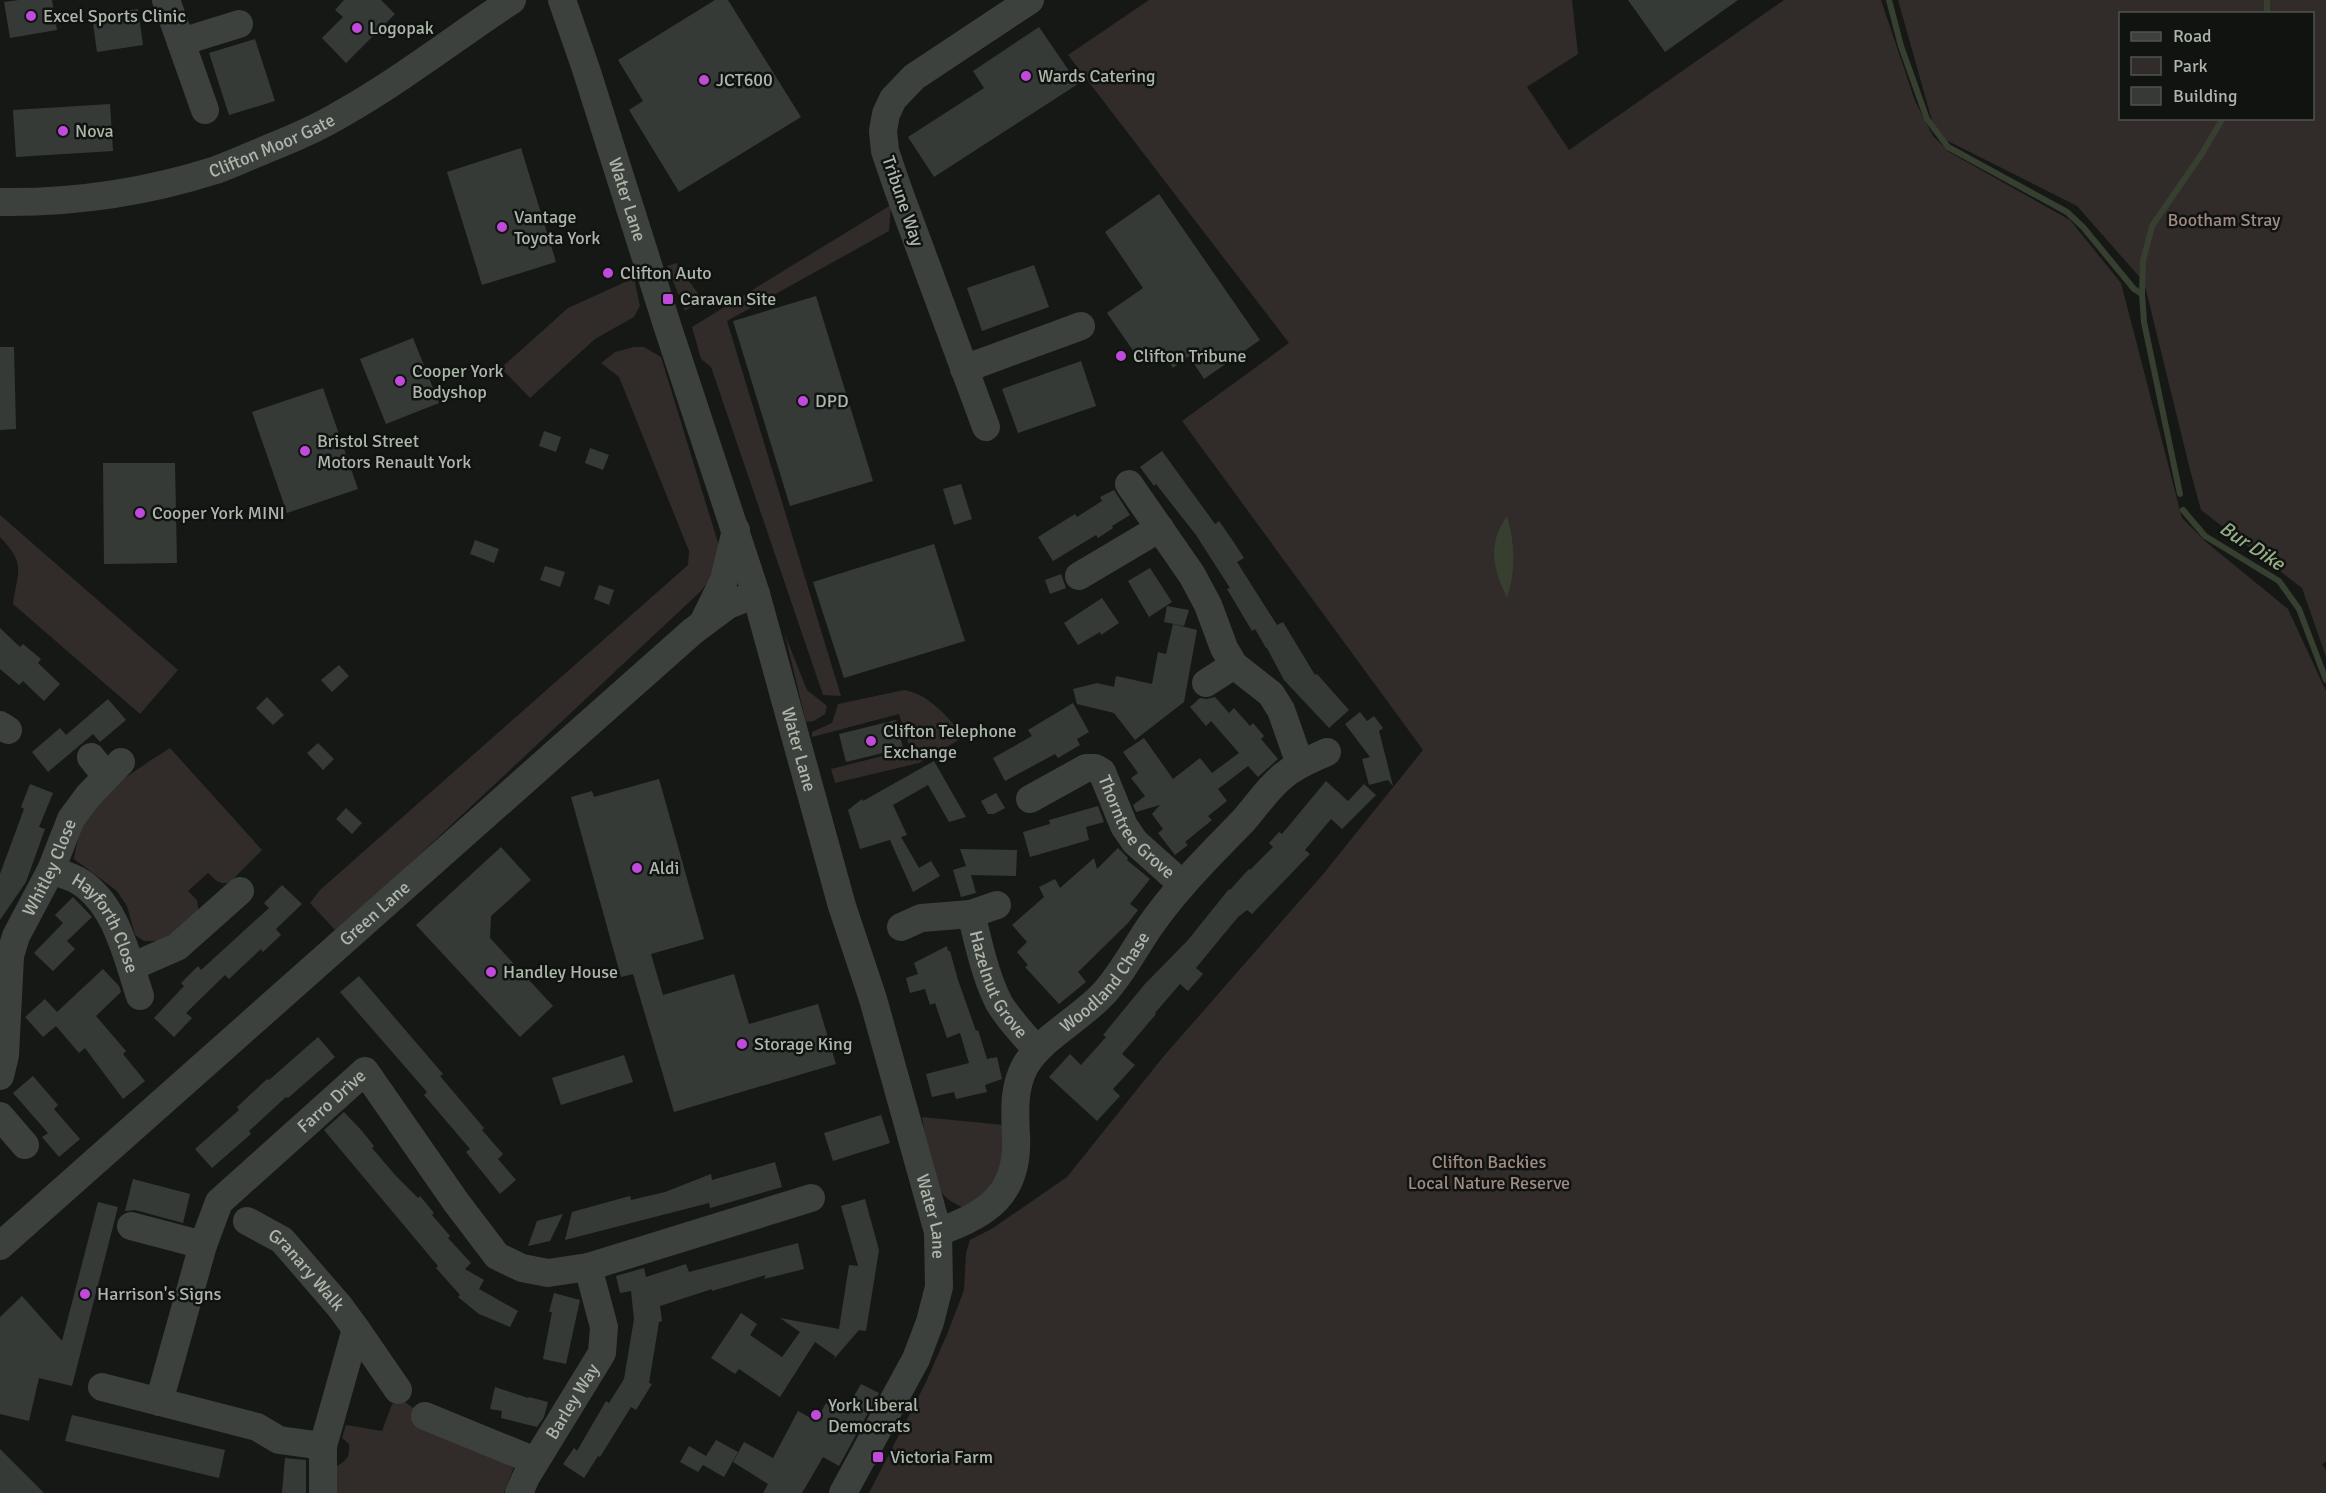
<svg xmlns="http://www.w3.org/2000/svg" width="2326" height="1493" viewBox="0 0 2326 1493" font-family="Signika,sans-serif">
<rect width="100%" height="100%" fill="#161816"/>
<g fill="#312b29" fill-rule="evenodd">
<polygon points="1149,0 1572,0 1578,54 1527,87 1569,150 1784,0 1881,0 1915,101 1933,136 1949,152 2070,220 2121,283 2182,518 2206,542 2288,609 2326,691 2326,1461 2322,1465 2326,1469 2326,1493 869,1493 925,1384 948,1332 964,1290 966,1253 970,1240 993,1228 1067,1177 1163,1057 1324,873 1423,750 1182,421 1289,343 1068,55"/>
<path d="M1898,0H2326V657L2302,588L2201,510L2190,470L2144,282L2077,206L1936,135ZM2120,14H2312V118H2120Z"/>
<polygon points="891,205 889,231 727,321 841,696 823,695 711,367 701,359 692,327"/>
<polygon points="676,263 702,299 685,311 667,266"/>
<polygon points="634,278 640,306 634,317 595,339 530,398 501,368 568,308"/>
<polygon points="634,347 644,347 661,357 719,546 713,575 701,591 337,932 310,903 320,890 688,565 689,551 619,377 601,363 615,352"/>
<path d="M0,515L178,670L140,714L13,604C18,570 26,564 0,537Z"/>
<polygon points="785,635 807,690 827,706 825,714 814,721 806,722"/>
<path d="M904,690C929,694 949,718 964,737L919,763L835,783L831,769L910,749L899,714L812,737V732L832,723L838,704Z"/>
<path d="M170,748L262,850L230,882C219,886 215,879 208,873L188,891L197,900L199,913L189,925L159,941H144L135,935L127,906L117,891L74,859C76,847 79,833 84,822C96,793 144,765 170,748Z"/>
<path d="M922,1117L1004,1125L1005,1160L988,1195L962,1207C954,1203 945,1199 940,1190C928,1170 926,1140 922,1117Z"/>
<path d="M405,1402L440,1428L517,1459L504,1493H332L335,1467C347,1461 350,1457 349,1444L342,1438L346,1425L382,1431L392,1404Z"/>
</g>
<path fill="#373f31" d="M1507,516C1515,544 1516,570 1507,598C1493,569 1487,544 1507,516Z"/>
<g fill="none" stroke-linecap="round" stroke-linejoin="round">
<g stroke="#373f31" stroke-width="6">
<polyline points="1889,0 1901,46 1927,119 1948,147 2067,212 2083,227 2134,289 2142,294"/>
<polyline points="2267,0 2267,14"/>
<polyline points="2180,494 2144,322 2142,294 2143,261 2152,226 2201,155 2223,118"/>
<polyline points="2183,510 2205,536 2279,581 2299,609 2326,680"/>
</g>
</g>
<g fill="#363a37">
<polygon points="19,0 52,0 57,30 10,38 4,2"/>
<polygon points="344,0 381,0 395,14 346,63 322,38 343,17 335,10"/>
<polygon points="715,0 728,0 801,117 679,192 629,110 643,101 618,60"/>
<polygon points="1628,0 1738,0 1665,52"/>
<polygon points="138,9 143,45 97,52 92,16"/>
<polygon points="1039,27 1078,84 934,177 908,137 984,88 973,71"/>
<polygon points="255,39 275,101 229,115 209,53"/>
<polygon points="110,104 113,151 16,157 13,110"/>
<polygon points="521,148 556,262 482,285 447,172"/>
<polygon points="1159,194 1260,340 1204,379 1189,356 1173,368 1160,349 1141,362 1107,313 1143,288 1105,232"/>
<polygon points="1034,265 1049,307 982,331 967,288"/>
<polygon points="816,296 873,481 790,506 733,321"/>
<polygon points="413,338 439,403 386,424 360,359"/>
<polygon points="0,347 14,347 16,429 0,430"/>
<polygon points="1081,361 1096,406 1018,433 1002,389"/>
<polygon points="323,388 358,489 287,513 252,412"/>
<polygon points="544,431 561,437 556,452 539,446"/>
<polygon points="590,448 609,455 603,470 585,463"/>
<polygon points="1162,451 1215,524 1219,521 1231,538 1244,558 1237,562 1277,625 1283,622 1315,675 1317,674 1349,710 1329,728 1284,680 1267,648 1266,648 1255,629 1252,631 1227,589 1230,588 1196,535 1156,484 1154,486 1140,467"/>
<polygon points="103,463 175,463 177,563 104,564"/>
<polygon points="961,484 972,519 954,525 943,489"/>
<polygon points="1114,490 1130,515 1112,526 1113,528 1098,538 1096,535 1053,561 1038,537 1075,514 1077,517 1102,501 1100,497"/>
<polygon points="475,540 499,549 494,563 470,554"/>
<polygon points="934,544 965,641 844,678 813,582"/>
<polygon points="545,566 565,572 560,587 540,580"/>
<polygon points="1150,568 1172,602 1149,617 1128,581"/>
<polygon points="1061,574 1066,588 1050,594 1045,580"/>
<polygon points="599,585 614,590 609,605 594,599"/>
<polygon points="1102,598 1119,623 1101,635 1100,632 1078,645 1064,623"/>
<polygon points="1167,606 1189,610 1184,626 1164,622"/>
<polygon points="1173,624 1197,630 1184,702 1135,740 1114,713 1077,704 1073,689 1097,683 1114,687 1116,676 1152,684 1158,652 1166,654"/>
<polygon points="0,628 20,647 23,644 41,659 38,663 60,684 44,701 23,681 19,685 0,669"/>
<polygon points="339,665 349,676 332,692 321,680"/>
<polygon points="267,697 284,715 273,725 256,708"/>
<polygon points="1215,697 1229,713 1234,708 1250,726 1253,723 1264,736 1261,739 1278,759 1258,777 1248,766 1218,789 1227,801 1208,816 1212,820 1185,842 1188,845 1175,855 1158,833 1163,829 1152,814 1160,805 1136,812 1133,805 1145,796 1131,778 1138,773 1123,752 1144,738 1173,779 1200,758 1212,773 1239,753 1211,721 1206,726 1190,707 1200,698 1207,699"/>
<polygon points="108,699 126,720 100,742 93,734 48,772 32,752 60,728 66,735"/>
<polygon points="1073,703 1089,732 1077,739 1080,745 1058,758 1055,754 1005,781 993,758 1032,736 1028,730"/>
<polygon points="1360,712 1367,721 1374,716 1383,728 1379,731 1393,786 1388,780 1369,785 1362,759 1370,757 1345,724"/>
<polygon points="896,720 903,748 846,762 839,734"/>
<polygon points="318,743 334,759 323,770 307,753"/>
<polygon points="934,761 966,817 949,822 928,785 893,805 907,835 901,837 919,868 931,861 940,876 913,892 890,840 860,849 848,810 862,799 863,801"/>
<polygon points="659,779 704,939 651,954 663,995 734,974 749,1024 818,1004 836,1064 674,1112 633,974 621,977 571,797 592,791 594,797"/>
<polygon points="1326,781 1348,801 1364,784 1376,795 1342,829 1331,819 1305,850 1310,854 1252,914 1247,910 1238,917 1196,968 1203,974 1188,991 1180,984 1155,1013 1156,1014 1122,1054 1135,1065 1113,1089 1120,1096 1097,1121 1049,1077 1070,1054 1081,1065 1106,1037 1103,1035 1144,985 1188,940 1229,889 1230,890 1249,869 1250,870 1273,847 1269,843 1279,832 1282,834"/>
<polygon points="30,784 53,793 39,827 45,829 26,882 0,920 0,874 24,809 21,807"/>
<polygon points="996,793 1005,808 994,814 988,814 981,801"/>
<polygon points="1098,806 1104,822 1086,827 1089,840 1030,857 1023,832 1050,824 1049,820"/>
<polygon points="346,808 362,823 352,834 336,819"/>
<polygon points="501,847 531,880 491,916 490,938 553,1006 520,1037 416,925"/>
<polygon points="1118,848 1128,858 1127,860 1150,879 1130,904 1138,910 1128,923 1078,972 1086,982 1059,1004 1025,967 1028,965 1017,952 1027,942 1012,925 1044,897 1039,887 1055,879 1060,888 1094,858 1097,869"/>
<polygon points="960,849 1017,850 1016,876 971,875 976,893 961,897 953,870 966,866"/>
<polygon points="282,885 302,904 276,929 281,935 263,952 261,949 229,979 225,975 186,1013 192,1018 174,1037 154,1018 184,986 181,983 198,966 201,970 269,908 264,903"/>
<polygon points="73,897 92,917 67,941 75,949 53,971 34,953 63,923 55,915"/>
<polygon points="947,946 948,951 950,951 958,980 976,1031 978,1030 987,1059 997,1057 1002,1079 985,1085 987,1092 956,1099 954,1092 932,1097 926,1074 969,1063 960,1033 947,1038 935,1003 930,1005 925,989 910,993 906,978 918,974 914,963"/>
<polygon points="103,969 119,986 121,992 96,1016 126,1051 123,1054 145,1081 123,1099 85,1048 79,1053 56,1026 43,1037 25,1017 45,999 57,1012"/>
<polygon points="359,976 443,1074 440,1076 484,1128 482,1130 503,1154 498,1159 516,1180 500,1194 466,1152 470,1149 424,1095 427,1092 340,992"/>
<polygon points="318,1037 335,1057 288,1098 286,1097 249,1131 251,1134 212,1168 195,1149 239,1110 237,1107 267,1079 269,1080"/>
<polygon points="624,1055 633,1082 561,1105 552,1078"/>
<polygon points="33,1076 58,1105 54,1109 80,1139 59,1157 42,1137 48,1133 13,1093"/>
<polygon points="344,1112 362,1131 374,1146 372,1148 396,1176 418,1198 420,1196 434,1213 432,1215 450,1236 448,1238 471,1263 465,1269 484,1280 479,1289 518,1311 510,1327 479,1314 458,1297 460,1295 436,1268 438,1266 324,1130"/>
<polygon points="881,1115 890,1143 833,1161 824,1133"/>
<polygon points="775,1162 782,1187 710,1208 709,1203 565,1240 572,1212 630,1196 631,1200 665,1192 711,1174 712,1180"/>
<polygon points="133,1179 190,1194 183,1223 135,1210 125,1211"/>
<polygon points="865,1199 879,1250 866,1331 859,1330 834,1359 835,1356 815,1342 780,1397 739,1369 735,1374 711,1358 741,1313 757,1324 750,1335 782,1357 800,1332 780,1318 839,1329 849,1265 858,1266 841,1206"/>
<polygon points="98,1202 118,1207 72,1386 39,1378 29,1421 0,1414 0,1317 22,1296 62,1341"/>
<polygon points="563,1214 550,1241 528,1246 537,1221"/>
<polygon points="798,1243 804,1269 764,1279 766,1275 712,1291 712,1289 660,1306 662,1321 659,1322 649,1383 652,1384 636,1410 631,1407 600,1457 598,1456 584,1478 563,1464 574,1448 577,1451 606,1401 609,1403 624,1379 634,1319 631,1291 620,1293 616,1276 644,1268 646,1277 686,1264 689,1272"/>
<polygon points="554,1293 580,1300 566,1364 543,1359 552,1312 549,1312"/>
<polygon points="861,1384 879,1393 839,1466 823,1457 802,1493 763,1493 768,1484 733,1462 744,1442 773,1458 798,1411 816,1421 826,1403 844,1413"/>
<polygon points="495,1387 528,1398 529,1397 548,1402 544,1417 537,1427 501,1418 502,1411 490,1409"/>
<polygon points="72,1415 225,1450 219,1478 65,1441"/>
<polygon points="716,1440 738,1452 724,1477 703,1465 698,1472 680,1462 689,1446 706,1456"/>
<polygon points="0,1449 44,1493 0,1493"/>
<polygon points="285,1458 306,1460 306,1493 282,1493"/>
</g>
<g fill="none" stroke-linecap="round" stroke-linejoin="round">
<g stroke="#3d413d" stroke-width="28">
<polyline points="166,0 205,110"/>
<path id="s1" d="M562,0L586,69L668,328L756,594L842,906L873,999L938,1232L939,1287L930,1322L916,1359L843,1493"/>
<polyline points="181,42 239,24"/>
<path id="s2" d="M0,202C72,203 147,192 216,170C233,164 250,156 267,149C292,139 318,128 341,114C401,80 455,38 512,0"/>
<polyline points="964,369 1081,326"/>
<polyline points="986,427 898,189 885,151 883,131 886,114 893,99 914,77 1030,0"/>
<polyline points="1129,484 1192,575 1208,605 1224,648 1234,665 1271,694 1281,710 1300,764"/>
<polyline points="1079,576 1160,528"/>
<polyline points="704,621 724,580 736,530"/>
<polyline points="1206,683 1234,665"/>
<polyline points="0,725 8,730"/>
<polyline points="91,757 106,776"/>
<path id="s3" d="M1030,799L1086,768H1095L1102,772L1124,826L1135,842L1182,884"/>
<path id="s4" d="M51,870C60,873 69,876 77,880C116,902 127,957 140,996"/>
<path id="s5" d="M971,914C979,944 985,976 999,1003C1009,1020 1024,1035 1037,1050"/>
<polyline points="901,927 921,918 971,914 997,905"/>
<polyline points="131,967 177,947 240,891"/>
<path id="s6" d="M0,1076L5,1055L10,956L16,936L51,870L71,819L88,796L121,762"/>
<polyline points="0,1116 25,1145"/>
<path id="s7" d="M247,1221L282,1240L340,1307L356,1329"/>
<polyline points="131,1226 203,1245"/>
<path id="s8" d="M938,1232C987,1215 1019,1194 1016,1136C1015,1111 1013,1089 1025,1066C1042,1037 1082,1018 1105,992C1122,973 1134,950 1148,929C1176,888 1210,855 1244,820C1257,805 1268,788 1283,776C1296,765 1312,759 1327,752"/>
<path id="s9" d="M0,1246L693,631L728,605L756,594"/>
<polyline points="102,1387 257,1427 279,1440 323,1446"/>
<path id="s10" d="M159,1402L203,1245L219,1202L365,1071L456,1202L497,1256L522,1268L548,1273L588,1267L811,1198"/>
<polyline points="425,1416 535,1461"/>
<polyline points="323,1493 323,1446 356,1329 398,1390"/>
<path id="s11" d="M519,1493L526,1477L602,1353L604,1327L588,1267"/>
</g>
</g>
<g fill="#c04bdb" stroke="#111311" stroke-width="2">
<circle cx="31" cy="16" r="6"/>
<circle cx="357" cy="28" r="6"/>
<circle cx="1026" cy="76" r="6"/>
<circle cx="704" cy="80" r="6"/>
<circle cx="63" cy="131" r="6"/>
<circle cx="502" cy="227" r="6"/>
<circle cx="608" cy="273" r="6"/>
<rect x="662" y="293" width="12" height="12" rx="3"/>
<circle cx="1121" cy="356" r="6"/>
<circle cx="400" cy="381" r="6"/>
<circle cx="803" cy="401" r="6"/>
<circle cx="305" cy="451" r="6"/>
<circle cx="140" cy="513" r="6"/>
<circle cx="871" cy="741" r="6"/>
<circle cx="637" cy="868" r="6"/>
<circle cx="491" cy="972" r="6"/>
<circle cx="742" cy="1044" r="6"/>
<circle cx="85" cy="1294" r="6"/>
<circle cx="816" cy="1415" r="6"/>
<rect x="872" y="1451" width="12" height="12" rx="3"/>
</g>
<g text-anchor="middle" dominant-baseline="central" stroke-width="5" stroke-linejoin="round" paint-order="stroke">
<g font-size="18" fill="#acb6aa" stroke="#111311" text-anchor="start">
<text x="43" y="16">Excel Sports Clinic</text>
<text x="369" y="28">Logopak</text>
<text x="1038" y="76">Wards Catering</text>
<text x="716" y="80">JCT600</text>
<text x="75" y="131">Nova</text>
<text x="514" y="217">Vantage<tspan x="514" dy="21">Toyota York</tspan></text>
<text x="620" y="273">Clifton Auto</text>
<text x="680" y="299">Caravan Site</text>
<text x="1133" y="356">Clifton Tribune</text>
<text x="412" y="371">Cooper York<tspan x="412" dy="21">Bodyshop</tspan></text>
<text x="815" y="401">DPD</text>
<text x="317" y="441">Bristol Street<tspan x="317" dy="21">Motors Renault York</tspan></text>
<text x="152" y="513">Cooper York MINI</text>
<text x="883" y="731">Clifton Telephone<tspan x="883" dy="21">Exchange</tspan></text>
<text x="649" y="868">Aldi</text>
<text x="503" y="972">Handley House</text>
<text x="754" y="1044">Storage King</text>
<text x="97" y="1294">Harrison's Signs</text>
<text x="828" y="1405">York Liberal<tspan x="828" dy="21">Democrats</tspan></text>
<text x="890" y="1457">Victoria Farm</text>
</g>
<g font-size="18" fill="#acb6aa" stroke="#111311">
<text stroke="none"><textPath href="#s2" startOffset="280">Clifton Moor Gate</textPath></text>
<text stroke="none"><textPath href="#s1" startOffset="210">Water Lane</textPath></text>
<text transform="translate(903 201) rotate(71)">Tribune Way</text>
<text stroke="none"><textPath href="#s1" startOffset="786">Water Lane</textPath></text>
<text stroke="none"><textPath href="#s3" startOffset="147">Thorntree Grove</textPath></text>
<text stroke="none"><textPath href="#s6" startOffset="218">Whitley Close</textPath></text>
<text stroke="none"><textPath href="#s9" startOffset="501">Green Lane</textPath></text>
<text stroke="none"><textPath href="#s4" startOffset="81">Hayforth Close</textPath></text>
<text stroke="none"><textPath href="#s8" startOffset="324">Woodland Chase</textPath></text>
<text stroke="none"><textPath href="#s5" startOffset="76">Hazelnut Grove</textPath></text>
<text stroke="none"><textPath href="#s10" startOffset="360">Farro Drive</textPath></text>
<text stroke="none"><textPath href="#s1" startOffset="1272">Water Lane</textPath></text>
<text stroke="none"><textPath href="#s7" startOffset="78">Granary Walk</textPath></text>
<text stroke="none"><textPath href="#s11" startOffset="106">Barley Way</textPath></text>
</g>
<g font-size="18" fill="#9f8983" stroke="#111311">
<text x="2224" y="220">Bootham Stray</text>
<text x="1489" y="1162">Clifton Backies<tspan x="1489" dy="21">Local Nature Reserve</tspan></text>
</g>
<g font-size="20" font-style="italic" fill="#94ad85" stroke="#111311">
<text transform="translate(2252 546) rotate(33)">Bur Dike</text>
</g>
</g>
<rect x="2119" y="12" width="195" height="108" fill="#111311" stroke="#4f544e" stroke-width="1.5"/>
<rect x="2131" y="32" width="30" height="9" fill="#3d413d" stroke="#4f544e" stroke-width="1.5"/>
<text x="2173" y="42" font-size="18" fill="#acb6aa">Road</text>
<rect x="2131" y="57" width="30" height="18" fill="#312b29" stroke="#4f544e" stroke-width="1.5"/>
<text x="2173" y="72" font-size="18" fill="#acb6aa">Park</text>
<rect x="2131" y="87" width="30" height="18" fill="#363a37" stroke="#4f544e" stroke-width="1.5"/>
<text x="2173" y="102" font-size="18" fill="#acb6aa">Building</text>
</svg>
